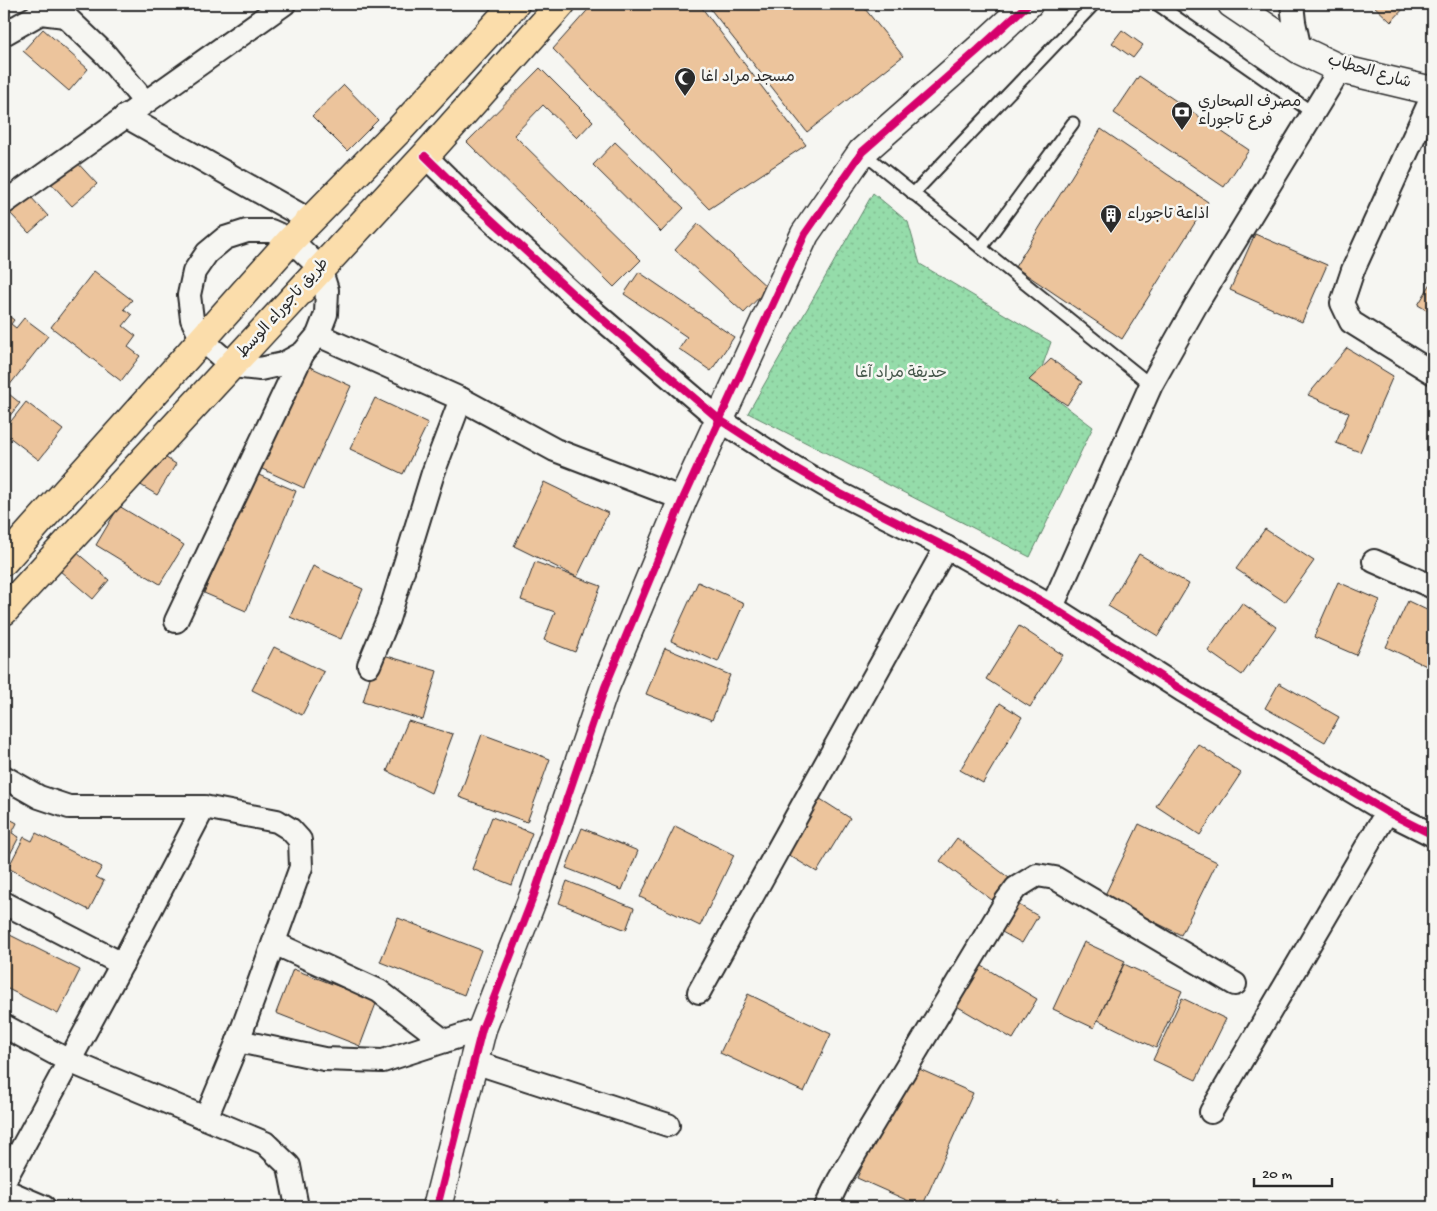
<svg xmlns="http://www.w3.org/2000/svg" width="1437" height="1211" viewBox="0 0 1437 1211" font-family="'Gochi Hand','Playpen Sans Arabic',sans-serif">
<defs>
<pattern id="park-dots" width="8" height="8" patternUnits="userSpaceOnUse" patternTransform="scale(1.25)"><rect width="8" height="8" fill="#95dcaa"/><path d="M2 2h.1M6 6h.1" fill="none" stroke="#81bd92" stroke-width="1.8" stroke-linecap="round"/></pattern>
</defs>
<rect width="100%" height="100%" fill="#f6f6f2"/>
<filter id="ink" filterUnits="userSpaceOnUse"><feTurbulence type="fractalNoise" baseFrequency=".02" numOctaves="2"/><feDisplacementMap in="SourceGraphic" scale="10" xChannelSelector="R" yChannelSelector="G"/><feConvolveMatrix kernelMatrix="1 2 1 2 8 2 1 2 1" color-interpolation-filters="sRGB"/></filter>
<g filter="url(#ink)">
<polygon fill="url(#park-dots)" stroke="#60846a" points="873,193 908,222 920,264 1051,342 1036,384 1093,427 1030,557 748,413"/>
<g fill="#ecc49c" stroke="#2b2b2b">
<polygon points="593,4 699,4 806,145 709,209 553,49"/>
<polygon points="711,4 861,4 903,56 807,132 708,6"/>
<polygon points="1372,4 1408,4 1391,22"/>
<polygon points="43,29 88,69 69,91 23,51"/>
<polygon points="1122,30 1143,45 1133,58 1112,43"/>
<polygon points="540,68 593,121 577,138 543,105 514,135 641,260 614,287 467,142"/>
<polygon points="1139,76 1249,150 1224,187 1114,113"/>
<polygon points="344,85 378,120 347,151 312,116"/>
<polygon points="1101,129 1208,202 1122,339 1015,267"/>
<polygon points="615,142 684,208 661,232 593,165"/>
<polygon points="73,158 97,184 72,206 49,181"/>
<polygon points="30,196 48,216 29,233 10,213"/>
<polygon points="698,224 768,288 744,313 675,250"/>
<polygon points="1255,234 1327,265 1302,322 1230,290"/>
<polygon points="4,237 10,243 4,249"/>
<polygon points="94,271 132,300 124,309 132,315 123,326 136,336 128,347 140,356 121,381 51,327"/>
<polygon points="639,272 734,337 711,371 679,349 687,337 624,294"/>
<polygon points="1433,280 1433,314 1418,305"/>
<polygon points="4,312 14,320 11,324 16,328 24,318 48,336 9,386 4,382"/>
<polygon points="1347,348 1393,376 1360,452 1336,443 1349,413 1308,395"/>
<polygon points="1051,359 1082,382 1067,405 1029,380"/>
<polygon points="306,365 351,386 304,488 260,468"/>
<polygon points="4,390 20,403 4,423"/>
<polygon points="375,398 428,423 403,474 350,449"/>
<polygon points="26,402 63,430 39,460 4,433 4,430"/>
<polygon points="158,453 176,464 157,495 139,484"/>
<polygon points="254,473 296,491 246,611 204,593"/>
<polygon points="544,482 608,513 577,577 514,546"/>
<polygon points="119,506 184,545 160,584 96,545"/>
<polygon points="1265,529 1314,561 1285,602 1236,569"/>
<polygon points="76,552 109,580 93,599 60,571"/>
<polygon points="1139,554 1189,584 1158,636 1108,606"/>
<polygon points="535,562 601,586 575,652 544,640 555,612 521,600"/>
<polygon points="313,566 363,589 341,639 290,617"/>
<polygon points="698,582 744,603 718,662 671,641"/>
<polygon points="1338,582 1380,600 1356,655 1314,637"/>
<polygon points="1408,601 1433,613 1433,669 1386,647"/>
<polygon points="1242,603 1276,627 1242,675 1208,651"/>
<polygon points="1019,626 1063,655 1030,707 986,679"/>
<polygon points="274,647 324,672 302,715 252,690"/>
<polygon points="665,648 730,675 712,720 646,694"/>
<polygon points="377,653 437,671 423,720 363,702"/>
<polygon points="1279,683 1339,717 1325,742 1265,708"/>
<polygon points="1000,703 1022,717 983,783 960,770"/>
<polygon points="408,721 453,734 431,793 387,771"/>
<polygon points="482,734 550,759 527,822 459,797"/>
<polygon points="1198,744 1241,773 1200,835 1156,806"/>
<polygon points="814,795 850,818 817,872 780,850"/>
<polygon points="4,816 17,823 12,833 19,837 4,866"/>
<polygon points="492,817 532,833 512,885 472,869"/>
<polygon points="1139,824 1217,862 1181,935 1104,897"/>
<polygon points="675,826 734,855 700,926 640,897"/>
<polygon points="582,828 638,851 622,890 566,868"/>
<polygon points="36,833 102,867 96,877 104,881 89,910 8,868 24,837 32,841"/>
<polygon points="957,838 1009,878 992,900 940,861"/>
<polygon points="567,881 634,908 626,930 559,903"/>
<polygon points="1007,898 1038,916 1022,943 991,926"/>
<polygon points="398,918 481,950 464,995 380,962"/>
<polygon points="4,932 80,970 58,1014 4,987"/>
<polygon points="1084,942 1125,961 1094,1028 1053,1009"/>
<polygon points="972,960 1037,999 1013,1039 948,1001"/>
<polygon points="1124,964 1182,991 1156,1048 1098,1020"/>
<polygon points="293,969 377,1001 360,1046 276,1013"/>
<polygon points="748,994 831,1034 804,1092 720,1053"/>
<polygon points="1182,998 1226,1019 1196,1080 1153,1060"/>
<polygon points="908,1064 973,1093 922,1207 857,1178"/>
<polygon points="1057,1198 1076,1207 1053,1207"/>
</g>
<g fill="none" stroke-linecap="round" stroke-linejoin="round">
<g stroke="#2b2b2b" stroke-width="15">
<g id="lane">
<polyline points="1157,4 1313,113"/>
<polyline points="862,152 1151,385"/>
<polyline points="913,194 1094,4"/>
<polyline points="981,248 1073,123"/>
</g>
</g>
<g stroke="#2b2b2b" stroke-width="26">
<g id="street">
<polyline points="1292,4 1294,22 1300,50"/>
<polyline points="4,34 41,13 65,16 106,55 145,102"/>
<polyline points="1433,95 1353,270 1342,303 1351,322 1433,373"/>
<polyline points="125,116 311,221"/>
<polyline points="425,156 472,202 574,295 720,420 780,459 833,490 946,547 1052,607 1182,690 1387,812 1433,835"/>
<polyline points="4,203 284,4"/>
<polygon points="247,231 271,231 291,240 320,268 327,290 326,314 318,335 303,353 283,364 260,369 232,366 202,340 192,319 189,295 194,272 207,253 225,238"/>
<polyline points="318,335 461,399 555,450 683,499"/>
<polyline points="1374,561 1433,587"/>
<polyline points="1052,607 1151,385 1196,305 1340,69"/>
<polyline points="176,621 303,353"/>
<polyline points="369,665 388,619 433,473 461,399"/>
<polyline points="4,777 39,797 69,807 204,807 277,821 290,829 300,840 301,867 238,1041 206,1118"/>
<polyline points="4,903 122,964"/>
<polyline points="274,943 379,991 444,1041"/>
<polyline points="699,992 946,547"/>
<polyline points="4,1026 69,1061 265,1143 289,1166 297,1207"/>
<polyline points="238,1041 324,1059 383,1061 482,1029"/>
<polyline points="474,1062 668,1125"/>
<polyline points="1211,1112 1387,812"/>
<polyline points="4,1181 122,964 204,807"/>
<polyline points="4,1190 44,1207"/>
<polyline points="826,1207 839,1180 1007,900 1016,888 1037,875 1055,878 1235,984"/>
</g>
</g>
<g stroke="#2b2b2b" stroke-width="31">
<g id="secondary">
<polyline points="1232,4 1300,50 1340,69 1433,91"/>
<polyline points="437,1207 482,1029 534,895 605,687 683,499 805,234 862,152 978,50 1028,4"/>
</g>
</g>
<g stroke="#2b2b2b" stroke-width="31">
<g id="primary">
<polyline points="4,561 291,240 400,129 515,4"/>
<polyline points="4,611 425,156 561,4"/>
</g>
</g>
<use href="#lane" stroke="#f6f6f2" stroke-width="11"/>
<use href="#street" stroke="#f6f6f2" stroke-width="22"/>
<use href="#secondary" stroke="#f6f6f2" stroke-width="28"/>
<use href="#primary" stroke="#fbddab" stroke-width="28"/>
<g stroke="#f6f6f2" stroke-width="11">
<g id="cycleway">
<polyline points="425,156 472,202 574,295 720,420 780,459 833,490 946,547 1052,607 1182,690 1387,812 1433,835"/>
<polyline points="437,1207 482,1029 534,895 605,687 683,499 805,234 862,152 978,50 1028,4"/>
</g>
</g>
<use href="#cycleway" stroke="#d6006c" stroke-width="8"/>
</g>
</g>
<defs>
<g id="mosque-pin" transform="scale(1.125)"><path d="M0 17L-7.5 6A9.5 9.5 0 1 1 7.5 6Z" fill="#2b2b2b" stroke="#f6f6f2"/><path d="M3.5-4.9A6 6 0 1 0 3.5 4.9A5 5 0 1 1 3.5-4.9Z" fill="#fff"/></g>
<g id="bank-pin" transform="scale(1.125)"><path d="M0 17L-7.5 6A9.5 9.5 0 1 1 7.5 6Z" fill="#2b2b2b" stroke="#f6f6f2"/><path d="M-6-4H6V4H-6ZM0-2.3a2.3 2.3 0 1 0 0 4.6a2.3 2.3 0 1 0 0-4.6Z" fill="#fff"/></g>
<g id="building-pin" transform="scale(1.125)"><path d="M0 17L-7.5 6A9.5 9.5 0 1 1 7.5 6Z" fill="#2b2b2b" stroke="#f6f6f2"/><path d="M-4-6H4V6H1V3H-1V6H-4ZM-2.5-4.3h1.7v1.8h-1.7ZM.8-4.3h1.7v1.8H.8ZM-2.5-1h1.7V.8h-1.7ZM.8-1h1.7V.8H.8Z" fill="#fff"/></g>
</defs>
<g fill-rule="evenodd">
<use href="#mosque-pin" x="685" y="78"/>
<use href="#bank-pin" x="1182" y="112"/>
<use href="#building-pin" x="1111" y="215"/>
</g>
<g text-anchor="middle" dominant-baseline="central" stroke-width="5" stroke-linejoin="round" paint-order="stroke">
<g font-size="16" fill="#2b2b2b" stroke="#f6f6f2">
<text transform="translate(1369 73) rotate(16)">شارع الحطاب</text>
<text transform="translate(284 309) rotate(-48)">طريق تاجوراء الوسط</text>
</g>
<g font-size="16" fill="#2b2b2b" stroke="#f6f6f2" text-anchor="start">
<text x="701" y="78">مسجد مراد اغا</text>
<text x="1198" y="103">مصرف الصحاري<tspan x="1198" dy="18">فرع تاجوراء</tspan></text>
<text x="1127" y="215">اذاعة تاجوراء</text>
</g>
<g font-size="16" fill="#46574b" stroke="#f6f6f2">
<text x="901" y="374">حديقة مراد آغا</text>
</g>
</g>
<rect width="1437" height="1211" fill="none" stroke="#f6f6f2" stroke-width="20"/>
<rect x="10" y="10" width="1417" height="1191" fill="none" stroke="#2b2b2b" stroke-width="2" filter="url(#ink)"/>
<path d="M1254 1178v8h78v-8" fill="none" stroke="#2b2b2b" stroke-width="2.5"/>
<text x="1262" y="1178" font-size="15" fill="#2b2b2b" stroke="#f6f6f2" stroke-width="4" paint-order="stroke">20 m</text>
</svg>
